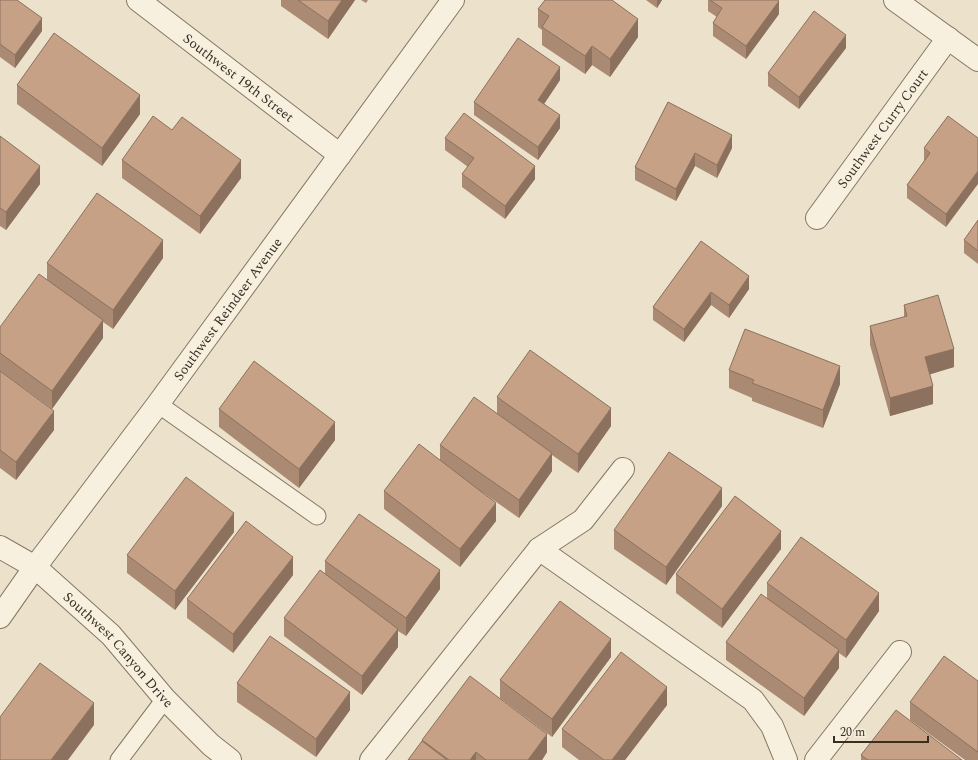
<svg xmlns="http://www.w3.org/2000/svg" width="978" height="760" viewBox="0 0 978 760" font-family="Spectral,serif">
<rect width="100%" height="100%" fill="#ece2cc"/>
<g fill="none" stroke-linecap="round" stroke-linejoin="round">
<g stroke="#877661" stroke-width="19">
<g id="lane">
<polyline points="158,404 317,516"/>
<polyline points="119,760 165,699"/>
</g>
</g>
<g stroke="#877661" stroke-width="24">
<g id="street">
<path id="s1" d="M138,0L340,155"/>
<polyline points="895,0 978,60"/>
<path id="s2" d="M817,218L948,38"/>
<path id="s3" d="M0,547L35,567L111,635L165,699L211,745L230,760"/>
<polyline points="539,549 753,700 772,726 786,760"/>
<path id="s4" d="M0,617L35,567L158,404L453,0"/>
<polyline points="371,760 539,549 583,520 623,469"/>
<polyline points="816,760 900,652"/>
</g>
</g>
<use href="#lane" stroke="#f7f0df" stroke-width="17"/>
<use href="#street" stroke="#f7f0df" stroke-width="22"/>
</g>
<g fill="#aa8a73">
<polygon points="0,0 42,31 15,68 0,57"/>
<polygon points="281,0 355,0 328,39 281,6"/>
<polygon points="361,0 368,0 366,3"/>
<polygon points="646,0 662,0 657,8"/>
<polygon points="708,0 777,0 779,14 746,59 713,36 713,23 717,17 708,11"/>
<polygon points="538,9 638,37 610,77 592,65 585,74 542,45 542,30 538,27"/>
<polygon points="846,48 799,109 768,86 768,73"/>
<polygon points="560,80 544,104 560,128 538,160 474,115 474,102"/>
<polygon points="17,85 140,114 102,166 17,104"/>
<polygon points="668,102 732,148 717,178 695,166 676,201 635,180 635,167"/>
<polygon points="948,116 946,227 907,198 907,185 924,161 924,148"/>
<polygon points="172,130 241,178 200,234 122,178 122,160"/>
<polygon points="0,136 40,184 6,230 0,226"/>
<polygon points="445,138 535,179 505,219 462,187 462,174 468,167 445,150"/>
<polygon points="978,220 978,264 964,253 964,240"/>
<polygon points="701,241 749,289 729,318 711,305 684,342 653,320 653,307"/>
<polygon points="163,258 113,329 103,322 103,338 52,409 0,371 0,327 47,280 47,263"/>
<polygon points="904,305 954,367 929,374 933,404 890,416 870,345 870,326 904,317"/>
<polygon points="729,370 840,384 823,428 752,401 752,398 729,388"/>
<polygon points="0,371 54,430 16,480 0,468"/>
<polygon points="497,397 611,426 578,473 552,455 552,471 519,518 482,492 496,521 460,567 384,509 384,491 440,461 440,445 497,414"/>
<polygon points="219,409 335,440 299,488 219,427"/>
<polygon points="722,506 666,585 614,549 614,530"/>
<polygon points="234,532 175,610 127,573 127,555"/>
<polygon points="781,549 722,628 676,593 676,574"/>
<polygon points="325,561 440,589 406,636 398,631 398,647 362,695 284,636 284,618 325,574"/>
<polygon points="293,575 233,653 187,618 187,599"/>
<polygon points="767,583 879,611 846,658 839,653 839,668 804,716 726,660 726,642 767,598"/>
<polygon points="611,657 552,737 500,698 500,680"/>
<polygon points="978,681 978,760 965,760 910,720 910,702"/>
<polygon points="237,683 350,710 316,757 237,702"/>
<polygon points="667,705 625,760 579,760 562,747 562,729"/>
<polygon points="422,740 547,752 542,760 408,760 422,741"/>
<polygon points="861,755 962,760 861,760"/>
</g>
<g fill="#8b715e">
<polygon points="342,0 355,0 328,39 328,21"/>
<polygon points="657,0 662,0 657,8"/>
<polygon points="779,1 779,14 746,59 746,46"/>
<polygon points="42,18 42,31 15,68 15,55"/>
<polygon points="638,19 638,37 610,77 610,59"/>
<polygon points="846,35 846,48 799,109 799,97"/>
<polygon points="592,46 592,65 585,74 585,56"/>
<polygon points="560,67 560,80 538,113 538,100"/>
<polygon points="140,95 140,114 102,166 102,148"/>
<polygon points="560,115 560,128 538,160 538,147"/>
<polygon points="732,135 732,148 717,178 717,165"/>
<polygon points="695,153 695,166 676,201 676,189"/>
<polygon points="241,160 241,178 200,234 200,216"/>
<polygon points="40,166 40,184 6,230 6,212"/>
<polygon points="535,166 535,179 505,219 505,206"/>
<polygon points="978,171 978,184 946,227 946,214"/>
<polygon points="163,240 163,258 113,329 113,310"/>
<polygon points="749,276 749,289 729,318 729,305"/>
<polygon points="711,292 711,305 684,342 684,329"/>
<polygon points="103,320 103,338 52,409 52,391"/>
<polygon points="954,349 954,367 925,376 925,357"/>
<polygon points="840,366 840,384 823,428 823,410"/>
<polygon points="933,386 933,404 890,416 890,398"/>
<polygon points="611,408 611,426 578,473 578,454"/>
<polygon points="54,411 54,430 16,480 16,462"/>
<polygon points="335,422 335,440 299,488 299,469"/>
<polygon points="552,453 552,471 519,518 519,500"/>
<polygon points="722,488 722,506 666,585 666,567"/>
<polygon points="496,503 496,521 460,567 460,549"/>
<polygon points="234,513 234,532 175,610 175,591"/>
<polygon points="781,531 781,549 722,628 722,609"/>
<polygon points="293,557 293,575 233,653 233,634"/>
<polygon points="440,570 440,589 406,636 406,618"/>
<polygon points="879,593 879,611 846,658 846,640"/>
<polygon points="398,629 398,647 362,695 362,676"/>
<polygon points="611,639 611,657 552,737 552,719"/>
<polygon points="839,650 839,668 804,716 804,698"/>
<polygon points="667,687 667,705 625,760 612,760"/>
<polygon points="350,692 350,710 316,757 316,739"/>
<polygon points="94,703 94,725 68,760 51,760"/>
<polygon points="547,734 547,752 542,760 528,760"/>
<polygon points="476,752 476,760 470,760"/>
</g>
<g fill="#c6a186" stroke="#8b715e">
<polygon points="0,0 17,0 42,18 15,55 0,44"/>
<polygon points="298,0 342,0 328,21"/>
<polygon points="545,0 612,0 638,19 610,59 592,46 585,56 542,27 549,16 538,9"/>
<polygon points="710,0 777,0 779,1 746,46 713,23 722,8"/>
<polygon points="814,11 846,35 799,97 768,73"/>
<polygon points="54,33 140,95 102,148 17,85"/>
<polygon points="518,38 560,67 538,100 560,115 538,147 474,102"/>
<polygon points="668,102 732,135 717,165 695,153 676,189 635,167"/>
<polygon points="464,113 535,166 505,206 462,174 474,158 445,138"/>
<polygon points="153,116 172,130 182,117 241,160 200,216 122,160"/>
<polygon points="948,116 978,138 978,171 946,214 907,185 930,153 924,148"/>
<polygon points="0,136 40,166 6,212 0,208"/>
<polygon points="97,193 163,240 113,310 47,263"/>
<polygon points="978,220 978,251 964,240"/>
<polygon points="701,241 749,276 729,305 711,292 684,329 653,307"/>
<polygon points="39,274 103,320 52,391 0,353 0,327"/>
<polygon points="938,295 954,349 925,357 933,386 890,398 870,326 907,316 904,305"/>
<polygon points="745,329 840,366 823,410 752,383 754,380 729,370"/>
<polygon points="530,350 611,408 578,454 497,397"/>
<polygon points="254,361 335,422 299,469 219,409"/>
<polygon points="0,371 54,411 16,462 0,450"/>
<polygon points="474,397 552,453 519,500 440,445"/>
<polygon points="419,444 496,503 460,549 384,491"/>
<polygon points="669,452 722,488 666,567 614,530"/>
<polygon points="186,477 234,513 175,591 127,555"/>
<polygon points="735,496 781,531 722,609 676,574"/>
<polygon points="359,514 440,570 406,618 325,561"/>
<polygon points="246,521 293,557 233,634 187,599"/>
<polygon points="801,537 879,593 846,640 767,583"/>
<polygon points="320,570 398,629 362,676 284,618"/>
<polygon points="761,594 839,650 804,698 726,642"/>
<polygon points="560,601 611,639 552,719 500,680"/>
<polygon points="270,636 350,692 316,739 237,683"/>
<polygon points="621,652 667,687 612,760 604,760 562,729"/>
<polygon points="944,656 978,681 978,752 910,702"/>
<polygon points="40,663 94,703 51,760 0,760 0,717"/>
<polygon points="470,676 547,734 528,760 486,760 476,752 470,760 449,760 422,740"/>
<polygon points="896,710 962,760 868,760 861,755"/>
<polygon points="422,741 447,760 408,760"/>
</g>
<g text-anchor="middle" dominant-baseline="central" stroke-width="3.5" stroke-linejoin="round" paint-order="stroke">
<g font-size="14" fill="#3a2e23" stroke="#f4eddb">
<text stroke="none"><textPath href="#s1" startOffset="127">Southwest 19th Street</textPath></text>
<text stroke="none"><textPath href="#s2" startOffset="111">Southwest Curry Court</textPath></text>
<text stroke="none"><textPath href="#s4" startOffset="383">Southwest Reindeer Avenue</textPath></text>
<text stroke="none"><textPath href="#s3" startOffset="158">Southwest Canyon Drive</textPath></text>
</g>
</g>
<path d="M834 736v6h94v-6" fill="none" stroke="#3a2e23" stroke-width="2"/>
<text x="840" y="736" font-size="12" fill="#3a2e23" stroke="#f4eddb" stroke-width="3" paint-order="stroke">20 m</text>
</svg>
